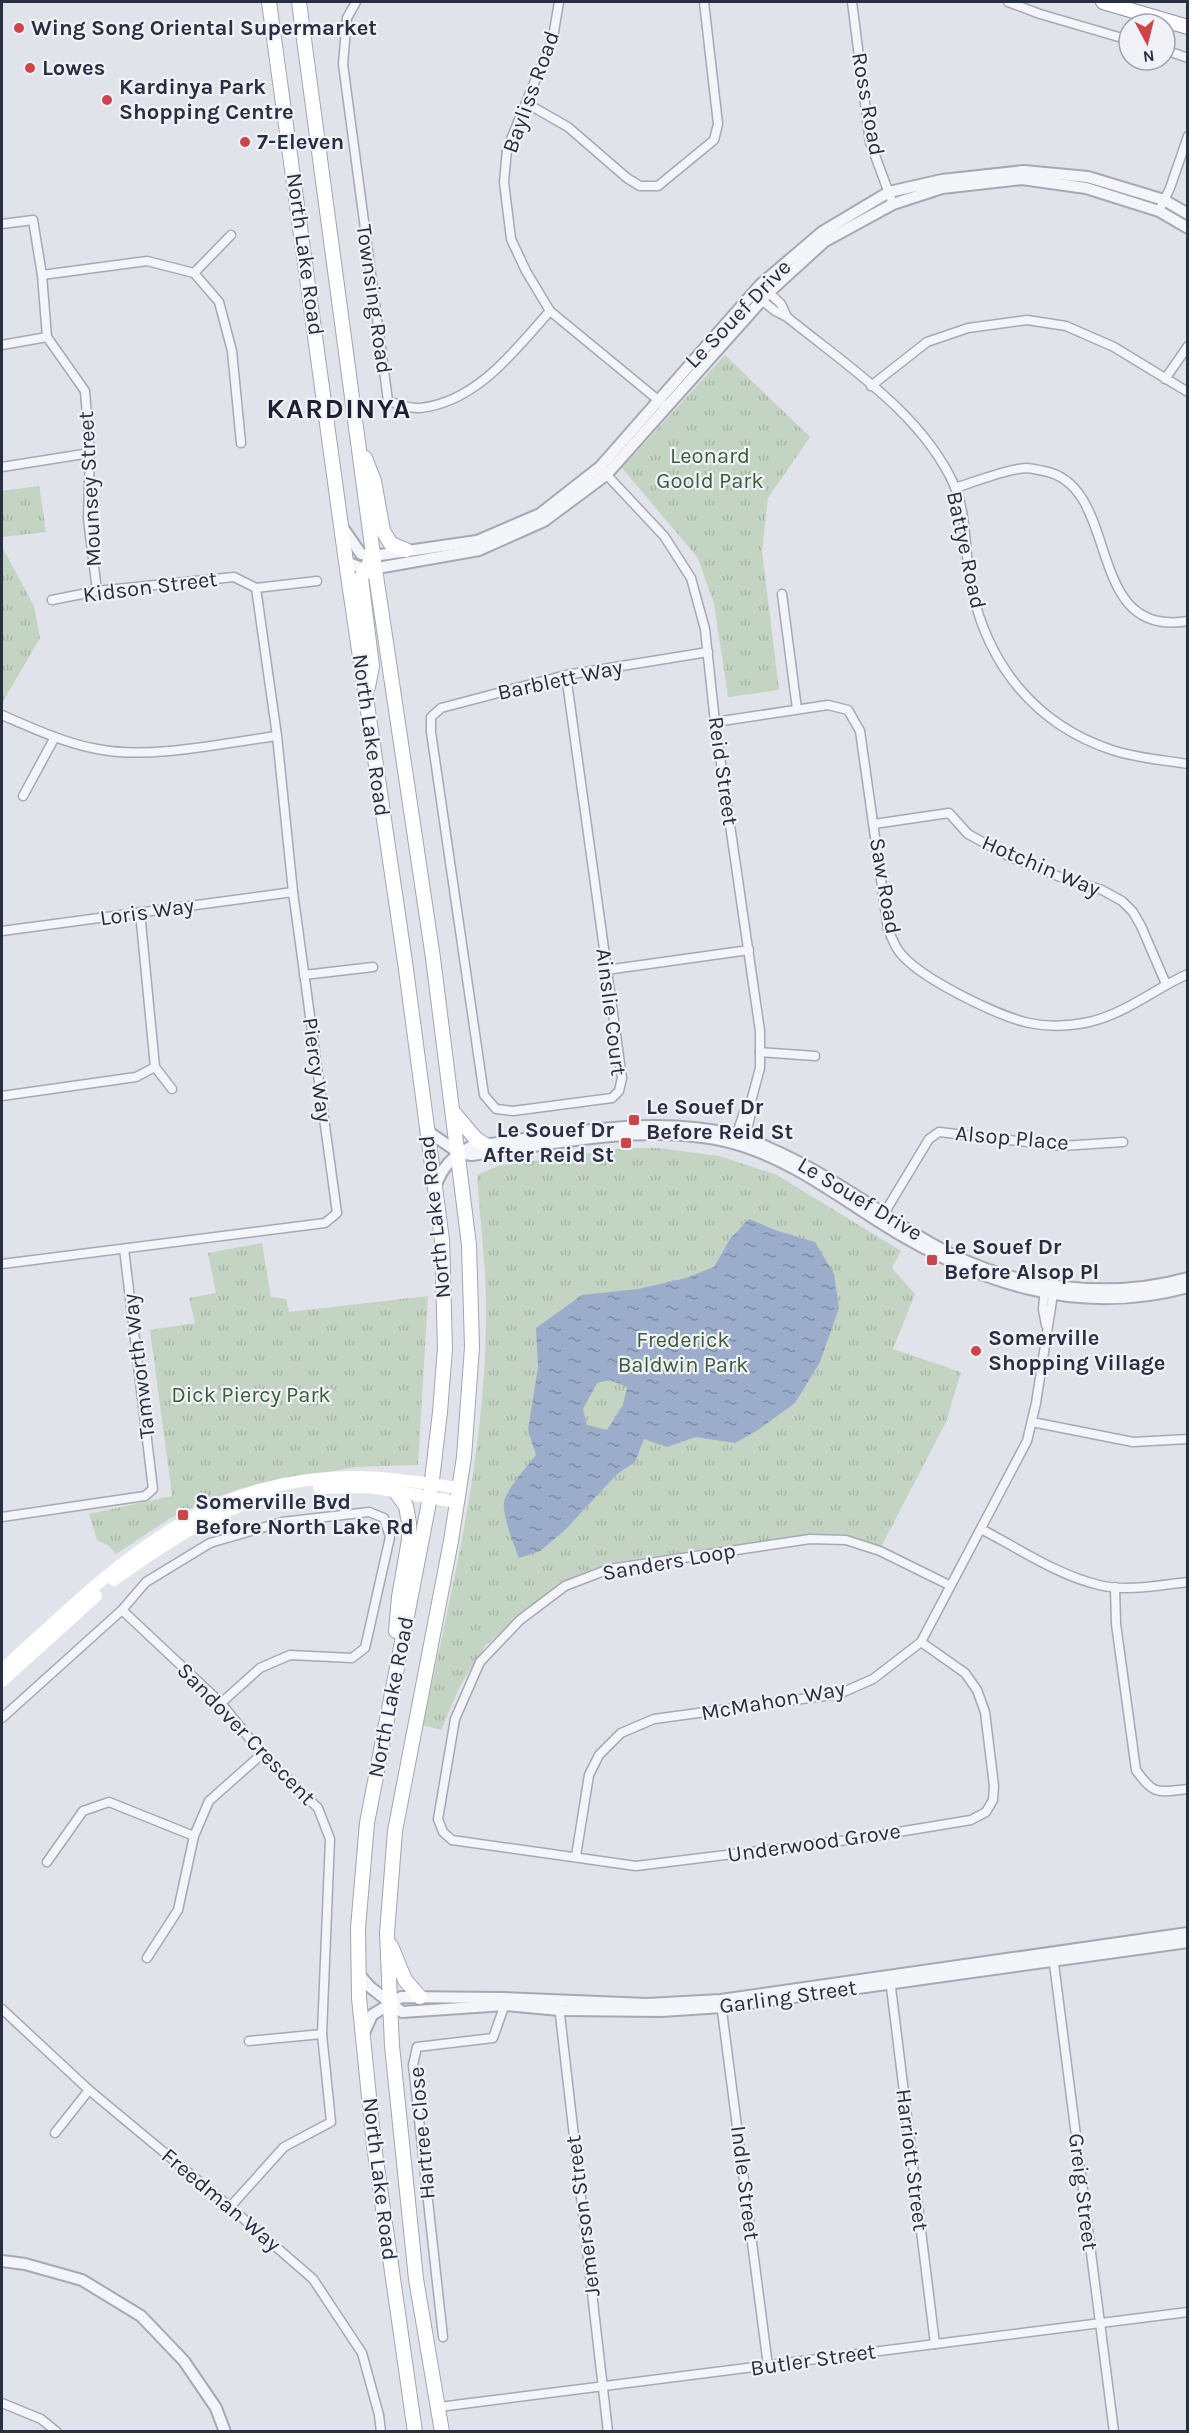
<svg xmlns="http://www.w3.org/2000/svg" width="1189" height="2433" viewBox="0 0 1189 2433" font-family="Karla,sans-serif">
<defs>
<pattern id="park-tufts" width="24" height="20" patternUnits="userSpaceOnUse" patternTransform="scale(1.5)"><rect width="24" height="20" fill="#c4d4c2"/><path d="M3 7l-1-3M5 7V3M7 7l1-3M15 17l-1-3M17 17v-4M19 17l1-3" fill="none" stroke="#a8b6a8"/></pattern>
<pattern id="water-ripples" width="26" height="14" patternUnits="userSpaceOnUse" patternTransform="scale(1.5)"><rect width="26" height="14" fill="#9badca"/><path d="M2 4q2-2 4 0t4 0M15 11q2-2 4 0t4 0" fill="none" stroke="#7e8da6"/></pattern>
</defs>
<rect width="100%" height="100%" fill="#e1e3ea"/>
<g fill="url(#park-tufts)">
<polygon points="725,355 810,437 768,498 762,551 779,690 728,697 714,604 698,558 622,468"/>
<polygon points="39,486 46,532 2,537 2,491"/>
<polygon points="2,547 34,606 40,638 2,703"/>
<path d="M626,1148H659L719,1156L777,1175L901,1251L892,1268L915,1294L893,1349L961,1372L946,1422L881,1547L841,1534L722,1547L608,1563L564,1581L486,1645L460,1686L441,1730L423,1725C451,1592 485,1458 486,1320C487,1272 480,1223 477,1175L498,1166Z"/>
<polygon points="262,1243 271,1297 286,1299 289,1312 428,1296 418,1465 355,1467 239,1489 199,1504 169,1519 116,1554 109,1546 97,1540 89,1514 172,1496 150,1330 195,1323 189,1298 216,1293 208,1253"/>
</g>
<path fill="url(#water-ripples)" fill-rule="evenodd" d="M749,1219L775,1230L815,1242L834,1274L839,1308L820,1362L795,1403L758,1430L735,1443L696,1437L667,1447L644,1439L635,1462L617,1474L564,1531L540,1551L519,1558C514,1545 502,1515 504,1502C506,1490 528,1465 536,1455L528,1430L538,1367L536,1328L582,1295L638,1289L686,1278L714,1267L730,1239ZM610,1380L627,1387L623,1405L607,1430L587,1425L583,1409L597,1383Z"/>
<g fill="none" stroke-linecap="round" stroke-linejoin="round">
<g stroke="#a6a9b4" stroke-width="11">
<g id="minor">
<path d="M356,2L347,18L343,64L388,401C397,404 410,409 420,408C477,402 515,350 550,311"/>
<polyline points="559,2 553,37 507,149 504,182 511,239 526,271 550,311 663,404"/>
<polyline points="852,2 870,142 893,204"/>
<polyline points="1008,2 1040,14 1129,40"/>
<polyline points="1165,50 1188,58"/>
<polyline points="526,103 568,127 627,178 640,186 658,186 714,140 718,124 704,2"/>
<polyline points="1159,211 1170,188 1188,136"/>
<polyline points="2,224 33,220 42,275 47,337 85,391 90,453 88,519 97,591"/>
<polyline points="194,273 231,235"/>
<polyline points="42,275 147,261 194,273 219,302 232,351 241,443"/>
<polyline points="766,290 781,304 787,317"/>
<path d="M759,298L775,311L787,317C847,366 923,414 955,487C968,518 964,557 972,590C989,666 1036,725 1112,750C1136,758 1162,760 1188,764"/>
<polyline points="2,345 47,337"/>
<polyline points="1165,379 1188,346"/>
<polyline points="871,386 927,342 968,328 1027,320 1066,326 1114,347 1188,392"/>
<polyline points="2,467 90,453"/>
<polyline points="604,472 664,536 691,578 705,629 715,722 760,1031 760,1068 749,1109 751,1113 744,1142"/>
<path d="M955,488C974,482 1007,469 1026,468C1031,468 1038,470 1044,471C1123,486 1082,639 1188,621"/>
<polyline points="782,594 797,709"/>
<polyline points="52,600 97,591 234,577 256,588 317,581"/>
<polyline points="566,675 622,1078 619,1091 612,1098 513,1111 496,1109 484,1095 431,732 431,717 441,708 566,675 708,652"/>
<path d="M2,715C32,728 64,743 97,749C150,760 223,743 277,736"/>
<path d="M715,722L828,705L848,710L860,731L888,929C891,936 894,944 898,950C916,977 998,1016 1029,1023C1048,1027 1070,1026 1089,1022C1125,1014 1154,989 1188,974"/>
<polyline points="23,796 55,737"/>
<polyline points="874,824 949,813 968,834 1010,857 1060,877 1102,890 1122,901 1133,912 1141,926 1166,984"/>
<polyline points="140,912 155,1067 172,1089"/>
<polyline points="2,931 293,892"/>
<polyline points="606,970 749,950"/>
<polyline points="304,975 373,967"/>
<polyline points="760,1052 815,1056"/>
<polyline points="2,1096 136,1077 155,1067"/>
<polyline points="735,1140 744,1112 749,1109"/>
<polyline points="882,1217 929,1139 939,1132 1062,1146 1123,1142"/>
<polyline points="2,1264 325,1223 337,1213 293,892 277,736 256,588"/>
<polyline points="1045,1287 1043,1309 1046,1325"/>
<polyline points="1032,1422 1133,1442 1188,1439"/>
<polyline points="2,1517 145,1496 153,1489 124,1249"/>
<path d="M981,1529C1018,1548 1057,1575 1099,1585C1127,1592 1159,1585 1188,1582"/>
<path d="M1115,1587L1116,1624L1136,1770C1154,1796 1158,1792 1188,1789"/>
<polyline points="122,1610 146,1582 210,1543 282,1522 369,1512 384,1518 390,1537 365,1648 352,1658 290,1655 260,1668 221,1703"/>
<polyline points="921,1642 965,1673 977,1690 985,1712 994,1786 993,1800 986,1812 971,1820 856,1839 636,1866 452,1840 443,1832 438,1819 455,1719 480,1662 520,1620 565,1586 609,1569 810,1539 846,1540 880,1551 949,1585"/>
<polyline points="2,1718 122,1610 221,1703 262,1754 318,1808 330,1839 322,2034 331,2122 284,2147 230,2207"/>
<polyline points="576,1856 589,1775 599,1755 621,1733 654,1719 839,1694 873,1679 921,1642 1027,1441 1036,1403 1054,1288"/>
<polyline points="47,1862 83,1811 109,1802 194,1836"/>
<polyline points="1053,1956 1114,2432"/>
<polyline points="147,1958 178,1910 194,1836 209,1801 262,1754"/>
<polyline points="890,1979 935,2344"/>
<polyline points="721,2003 768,2366"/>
<polyline points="559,2006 608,2432"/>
<polyline points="2,2009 89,2090 230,2207 313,2279 362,2353 379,2415 381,2432"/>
<polyline points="249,2041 322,2034"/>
<polyline points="55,2133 89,2090"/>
<polyline points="443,2337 413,2065 417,2047 493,2038 506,2001"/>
<polyline points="2,2403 41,2419 57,2432"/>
<polyline points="439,2407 1188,2312"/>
</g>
</g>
<g stroke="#a6a9b4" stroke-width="14">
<g id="tertiary">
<polyline points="341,525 361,554 373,556 477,541 540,514 600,467 760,285 822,232 889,192 942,180 1024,171 1088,177 1164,200 1188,214"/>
<polyline points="346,562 366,570 479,550 544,521 606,475 769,292 825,241 893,204 942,188 1022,179 1086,188 1159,211 1188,228"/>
<path d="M426,1130L459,1153L472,1155C555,1144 661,1119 743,1146C792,1162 834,1193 878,1221C972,1281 1075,1318 1188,1287"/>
<path d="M435,1187C443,1166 451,1158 470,1147C557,1135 649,1114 736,1135C747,1137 758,1143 769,1148C806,1164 838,1184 872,1206C899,1224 927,1243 957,1257C1028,1290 1112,1299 1188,1278"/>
<polyline points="358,1973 370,1987 402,2012 505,2005 559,2010 662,2011 722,2007 1188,1942"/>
<polyline points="364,2033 372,2015 401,1997 503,1998 647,2004 721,2000 1188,1933"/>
<polyline points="2,2261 25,2264 82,2280 141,2316 184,2361 216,2408 225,2432"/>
</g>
</g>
<g stroke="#a0a6b6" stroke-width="16">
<g id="primary">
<polyline points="269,2 346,562 405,962 442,1240 445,1348 440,1412 430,1497 367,1823 358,1928 359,1998 374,2146 415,2432"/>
<polyline points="299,2 375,569 433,958 469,1245 472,1347 464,1457 451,1541 395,1831 387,1933 392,2046 416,2279 442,2432"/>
<polyline points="365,458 374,481 383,531 391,544 406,550"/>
<polyline points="368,687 372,666 361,578 373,556"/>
<polyline points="454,1113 476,1139 486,1145"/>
<polyline points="395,1491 406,1506 409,1523 409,1540 399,1597 396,1631"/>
<polyline points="391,1946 405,1980 420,1997"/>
</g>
</g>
<g stroke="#888fa1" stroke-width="16">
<polyline id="trunk" points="1103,2 1188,27"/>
</g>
<use href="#minor" stroke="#f3f5f8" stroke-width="8"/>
<use href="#tertiary" stroke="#f3f5f8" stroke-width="10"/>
<g stroke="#fff" stroke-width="12">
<polyline points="319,1488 370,1487 457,1502"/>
<path d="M114,1580C161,1546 212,1511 269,1497"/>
<path d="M2,1670C111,1571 199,1475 359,1477C393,1477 426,1484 459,1488"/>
<polyline points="2,1681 96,1596"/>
</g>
<use href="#primary" stroke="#fff" stroke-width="14"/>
<use href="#trunk" stroke="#fff" stroke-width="14"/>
</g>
<g fill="#d04449" stroke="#f0f2f7" stroke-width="2">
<circle cx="19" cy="28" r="6"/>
<circle cx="30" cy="68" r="6"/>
<circle cx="107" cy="100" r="6"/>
<circle cx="245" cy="142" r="6"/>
<rect x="628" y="1114" width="12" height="12" rx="3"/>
<rect x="620" y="1137" width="12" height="12" rx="3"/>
<rect x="926" y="1254" width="12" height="12" rx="3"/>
<circle cx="976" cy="1351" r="6"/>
<rect x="177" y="1509" width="12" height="12" rx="3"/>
</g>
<g text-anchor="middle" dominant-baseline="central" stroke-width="4.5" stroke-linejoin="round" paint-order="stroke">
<g font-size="22" font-weight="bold" fill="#292f42" stroke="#f0f2f7" text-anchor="start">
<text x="31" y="28">Wing Song Oriental Supermarket</text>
<text x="42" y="68">Lowes</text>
<text x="119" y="87">Kardinya Park<tspan x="119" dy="25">Shopping Centre</tspan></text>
<text x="257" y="142">7-Eleven</text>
<text x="646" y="1107">Le Souef Dr<tspan x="646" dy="25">Before Reid St</tspan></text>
<text x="614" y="1130" text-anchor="end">Le Souef Dr<tspan x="614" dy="25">After Reid St</tspan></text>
<text x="944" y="1247">Le Souef Dr<tspan x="944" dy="25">Before Alsop Pl</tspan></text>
<text x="988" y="1338">Somerville<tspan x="988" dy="25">Shopping Village</tspan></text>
<text x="195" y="1502">Somerville Bvd<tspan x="195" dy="25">Before North Lake Rd</tspan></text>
</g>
<g font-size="22" fill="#292f42" stroke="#f0f2f7">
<text transform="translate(531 92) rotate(-70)">Bayliss Road</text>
<text transform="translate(868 104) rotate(80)">Ross Road</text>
<text transform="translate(305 254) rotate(82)">North Lake Road</text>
<text transform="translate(374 299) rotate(82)">Townsing Road</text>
<text transform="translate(738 314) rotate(-46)">Le Souef Drive</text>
<text transform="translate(90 489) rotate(-93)">Mounsey Street</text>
<text transform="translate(966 550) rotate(78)">Battye Road</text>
<text transform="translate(150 587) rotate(-7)">Kidson Street</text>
<text transform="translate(560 680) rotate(-12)">Barblett Way</text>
<text transform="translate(371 735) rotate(82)">North Lake Road</text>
<text transform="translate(723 771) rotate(82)">Reid Street</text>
<text transform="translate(1041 866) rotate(23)">Hotchin Way</text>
<text transform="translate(885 886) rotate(80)">Saw Road</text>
<text transform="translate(147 912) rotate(-8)">Loris Way</text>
<text transform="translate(611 1012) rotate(83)">Ainslie Court</text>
<text transform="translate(317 1070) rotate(82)">Piercy Way</text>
<text transform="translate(1012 1138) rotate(5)">Alsop Place</text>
<text transform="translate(860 1199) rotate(31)">Le Souef Drive</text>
<text transform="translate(435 1217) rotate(-96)">North Lake Road</text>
<text transform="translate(139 1366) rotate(-97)">Tamworth Way</text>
<text transform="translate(669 1562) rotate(-10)">Sanders Loop</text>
<text transform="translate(391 1697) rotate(-79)">North Lake Road</text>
<text transform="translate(773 1701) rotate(-10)">McMahon Way</text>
<text transform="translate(246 1734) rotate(46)">Sandover Crescent</text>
<text transform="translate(814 1843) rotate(-8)">Underwood Grove</text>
<text transform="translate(788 1997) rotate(-8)">Garling Street</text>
<text transform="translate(422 2133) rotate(-95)">Hartree Close</text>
<text transform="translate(912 2160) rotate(83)">Harriott Street</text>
<text transform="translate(380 2179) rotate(83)">North Lake Road</text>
<text transform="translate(745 2183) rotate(83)">Indle Street</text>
<text transform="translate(1083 2192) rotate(83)">Greig Street</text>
<text transform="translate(221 2200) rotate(40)">Freedman Way</text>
<text transform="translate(583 2216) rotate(-97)">Jemerson Street</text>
<text transform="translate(813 2360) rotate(-8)">Butler Street</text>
</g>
<g font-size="22" fill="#395d36" stroke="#f0f2f7">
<text x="710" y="456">Leonard<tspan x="710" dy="25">Goold Park</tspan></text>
<text x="683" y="1340">Frederick<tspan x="683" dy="25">Baldwin Park</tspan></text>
<text x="251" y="1395">Dick Piercy Park</text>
</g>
<g font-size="28" font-weight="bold" letter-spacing="1.5" fill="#1b2032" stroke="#f0f2f7">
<text x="339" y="408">KARDINYA</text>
</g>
</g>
<rect width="1189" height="2433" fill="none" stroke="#292f42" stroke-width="6"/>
<g transform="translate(1147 42) rotate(173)"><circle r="28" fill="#f0f2f7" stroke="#a0a4af" stroke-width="1.5"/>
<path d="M0-4.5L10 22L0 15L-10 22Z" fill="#d04449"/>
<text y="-9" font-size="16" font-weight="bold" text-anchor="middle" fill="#292f42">N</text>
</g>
</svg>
